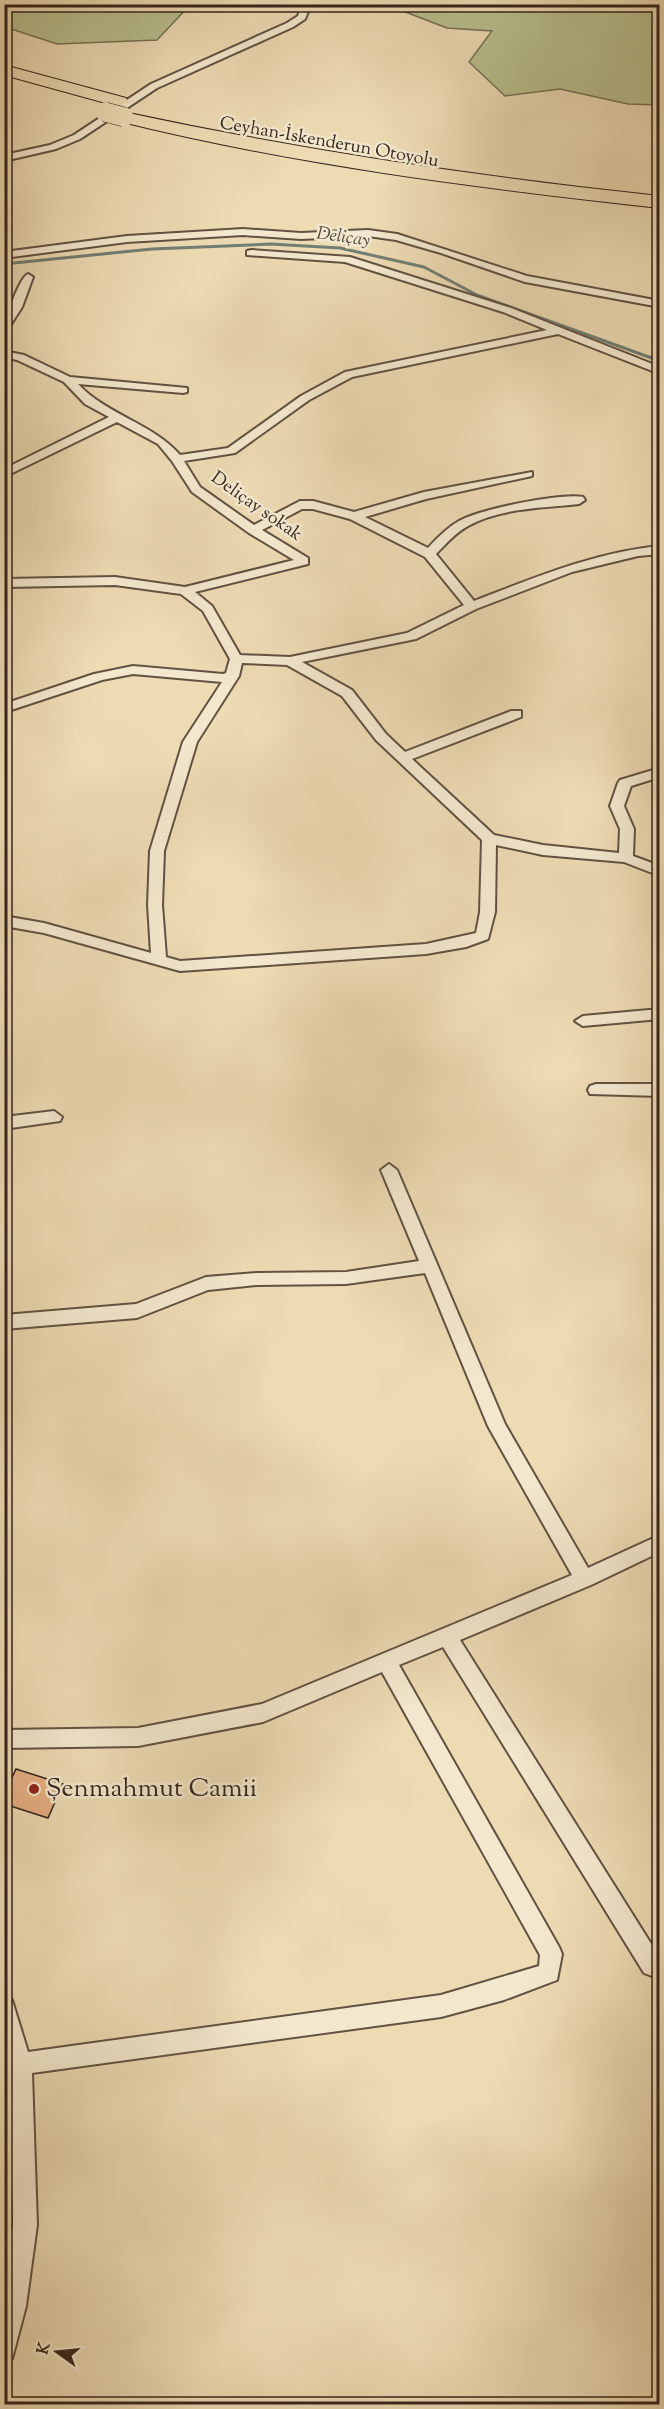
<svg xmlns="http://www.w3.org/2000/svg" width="664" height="2409" viewBox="0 0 664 2409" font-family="'Sorts Mill Goudy',serif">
<rect width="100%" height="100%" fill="#eddbb4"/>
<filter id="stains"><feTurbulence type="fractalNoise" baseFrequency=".00333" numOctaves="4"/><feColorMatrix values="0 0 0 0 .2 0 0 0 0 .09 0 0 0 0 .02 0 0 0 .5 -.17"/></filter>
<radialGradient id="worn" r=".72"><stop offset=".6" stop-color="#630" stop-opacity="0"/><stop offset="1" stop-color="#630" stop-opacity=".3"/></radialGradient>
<g fill="#b8c08e" stroke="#767256" stroke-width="1.5">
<polygon points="5,4 190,4 190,5 157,40 57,44 5,27"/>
<polygon points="387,5 659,5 659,105 628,104 560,89 505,96 469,62 492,31 447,28"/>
</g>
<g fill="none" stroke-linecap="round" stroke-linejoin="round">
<polyline stroke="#717f73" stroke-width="3" points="4,264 152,249 271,244 340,248 424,267 477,295 660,361"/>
</g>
<polygon fill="#e5af84" stroke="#34251d" stroke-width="1.5" points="16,1769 63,1784 48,1818 4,1804 4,1794"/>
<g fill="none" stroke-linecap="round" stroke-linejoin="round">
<g stroke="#625243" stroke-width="4">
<g id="minor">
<polygon points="302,4 311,4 305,19 293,27 157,88 80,139 56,149 4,161 4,155 50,145 74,135 151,84 287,23 298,16"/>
<polygon points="243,229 301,233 368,230 397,234 527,276 660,301 660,307 525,282 441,253 396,240 368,236 301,239 243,235 127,242 4,258 4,252 127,236"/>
<path d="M251,250L350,257L511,308L660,367V374L558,334L352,377L309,400L235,453L184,461L200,487L254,525L300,501H313L354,512L424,492L532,472V476L426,499L365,517L428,548C437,538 447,528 459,521C480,509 561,493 583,497L585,500L579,504C543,508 500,508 468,526C455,533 446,544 436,554L474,601C534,578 595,552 660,546V554L638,556L572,572L476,609L416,639L302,662L352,690L386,734L405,752L511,711H521V717L412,759L494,835L543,845L619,853L620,829L610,806L618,783L620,780L660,768V777L631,786L624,806L634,829L633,856L660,866V876L624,862L543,855L496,845L495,912L488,939L466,947L426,954L180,971L44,933L4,926V916L44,923L151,953L148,905L150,851L183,742L222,682L133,674L102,680L11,710L4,716V704L94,674L133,666L223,674L226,673L230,659L203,611L181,594L115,585L4,587V579L115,577L185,587L294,560L249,533L192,492L172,461L158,444L117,422L4,477V469L109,417L85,404L64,382L17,360L4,357V351L24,355L70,377L187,388V392L183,393L78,384C107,415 152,423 180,455L228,448L301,396L345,372L547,330L503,312L345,262L247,255V251ZM302,509H313L350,519L425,557L464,605L407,633L290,657L240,655L212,606L195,592L308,564V558L262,530ZM242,663L287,665L342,696L376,740L482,840L480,912L476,933L426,944L180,961L166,957L162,905L164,851L197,742L239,676Z"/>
<path d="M28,274L33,277L22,307L8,329L4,330C4,320 20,277 28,274Z"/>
<polygon points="660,1009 660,1019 583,1026 575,1021 583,1016"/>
<polygon points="596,1084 660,1084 660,1096 590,1094 588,1090 590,1086"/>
<polygon points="54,1111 62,1117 60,1121 4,1129 4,1117"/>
<polygon points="389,1164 397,1170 505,1424 588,1568 660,1535 660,1552 591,1585 460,1640 660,1958 660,1973 652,1976 644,1973 443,1647 399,1665 559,1947 562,1954 557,1980 504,2000 441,2017 32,2073 37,2225 26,2306 12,2359 4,2363 4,2289 13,2225 10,2074 4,2074 4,1998 12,2000 28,2052 441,1995 539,1966 540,1955 382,1672 263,1722 138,1746 4,1748 4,1730 138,1728 262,1704 572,1575 488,1426 425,1273 346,1284 257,1285 208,1290 137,1318 4,1329 4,1315 136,1304 206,1277 257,1273 346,1272 419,1261 381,1170"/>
</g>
</g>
<g stroke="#34251d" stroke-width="2">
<g id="motorway">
<polygon points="4,65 126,98 129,102 120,107 4,75"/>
<path d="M124,112C301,150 479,177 660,196V208C478,188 295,165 118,121L115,117L118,113Z"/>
</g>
</g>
<use href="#minor" fill="#f3e8ce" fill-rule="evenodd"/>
<use href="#motorway" fill="#eddbb4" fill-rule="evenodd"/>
<g stroke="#34251d" stroke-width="20" stroke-linecap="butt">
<polyline id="motorway-bridge" points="105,112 124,117"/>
</g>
<use href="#motorway-bridge" stroke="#eddbb4" stroke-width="19"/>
</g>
<circle fill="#8f2418" stroke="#f3e8ce" stroke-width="2" cx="34" cy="1789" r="6"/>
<g text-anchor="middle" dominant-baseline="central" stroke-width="5" stroke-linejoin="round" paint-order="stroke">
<g font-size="18" fill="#34251d" stroke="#f3e8ce">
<text transform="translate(329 143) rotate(10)">Ceyhan-İskenderun Otoyolu</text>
<text transform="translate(256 507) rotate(35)">Deliçay sokak</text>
</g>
<g font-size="18" font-style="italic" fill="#4d4a41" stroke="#f3e8ce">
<text transform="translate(343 238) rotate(8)">Deliçay</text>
</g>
<g font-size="26" fill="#34251d" stroke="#f3e8ce" text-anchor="start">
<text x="46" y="1789">Şenmahmut Camii</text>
</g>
</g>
<rect width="664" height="2409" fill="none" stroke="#eddbb4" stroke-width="24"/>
<rect x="6" y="6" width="652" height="2397" fill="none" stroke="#34251d" stroke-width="3"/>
<rect x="12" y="12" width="640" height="2385" fill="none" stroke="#34251d" stroke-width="1.5"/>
<g transform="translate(57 2352) rotate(285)" stroke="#f3e8ce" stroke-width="4.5" paint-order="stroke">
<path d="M0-4.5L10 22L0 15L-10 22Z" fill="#34251d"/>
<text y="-9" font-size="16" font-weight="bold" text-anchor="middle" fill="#34251d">K</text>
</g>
<rect width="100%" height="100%" filter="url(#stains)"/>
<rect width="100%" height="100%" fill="url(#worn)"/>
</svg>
